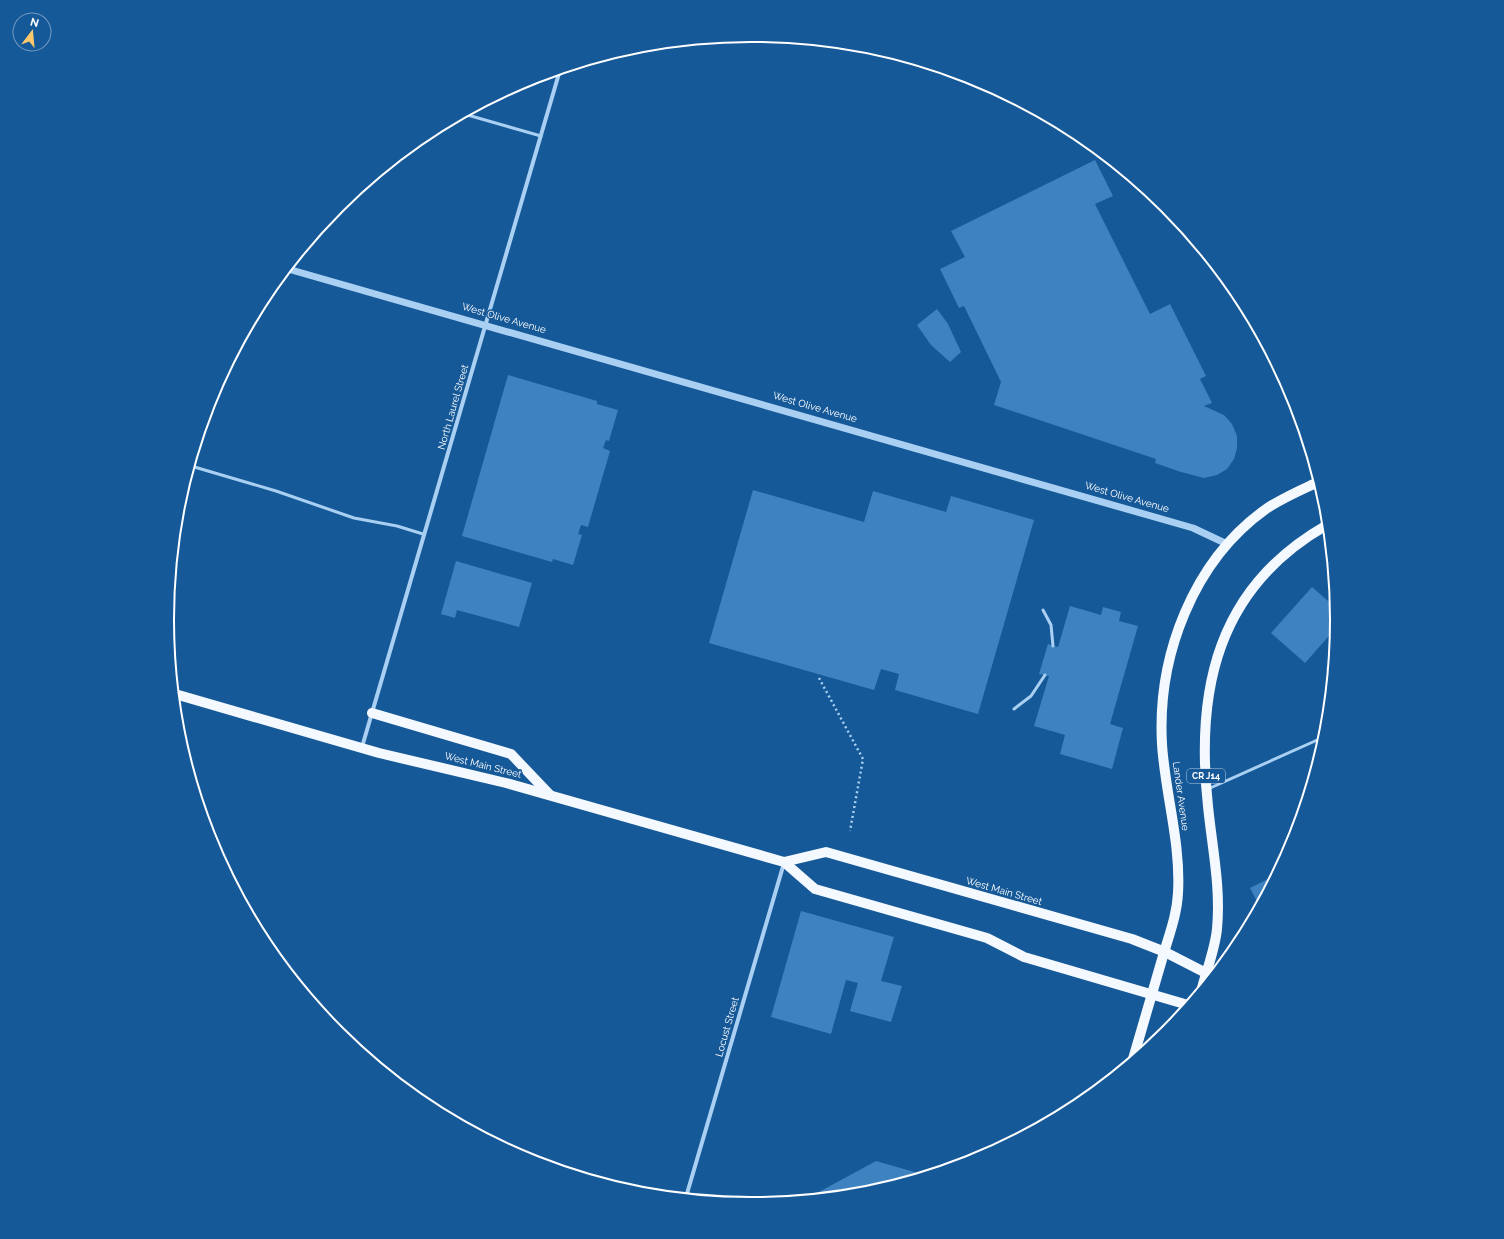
<svg xmlns="http://www.w3.org/2000/svg" width="1504" height="1239" viewBox="0 0 1504 1239" font-family="Raleway,sans-serif">
<rect width="100%" height="100%" fill="#165998"/>
<g fill="#3e82bf">
<polygon points="1095,160 1113,196 1095,204 1150,314 1170,304 1206,376 1200,379 1212,403 1204,406 1224,415 1232,424 1237,436 1237,448 1234,459 1227,469 1217,475 1204,478 1181,472 1155,463 1156,459 994,405 1001,382 964,306 959,308 940,269 965,257 951,231"/>
<polygon points="937,309 948,324 961,352 950,362 931,345 917,325"/>
<polygon points="508,375 597,401 597,404 618,410 609,441 606,440 603,448 610,451 588,527 581,525 578,534 582,535 573,565 553,559 552,562 462,536"/>
<polygon points="753,490 864,522 873,491 946,512 951,496 1034,520 978,714 895,690 899,674 881,669 874,690 709,643"/>
<polygon points="456,561 532,583 519,627 457,610 455,618 441,614"/>
<polygon points="1312,587 1335,607 1336,620 1336,628 1305,663 1271,633"/>
<polygon points="1070,606 1101,615 1103,607 1121,612 1119,621 1138,626 1110,724 1123,728 1112,769 1060,754 1065,735 1034,726 1049,676 1039,674 1048,644 1058,647"/>
<polygon points="1332,665 1331,677 1326,668"/>
<polygon points="1274,876 1259,905 1250,888"/>
<polygon points="801,911 894,937 881,981 902,986 891,1022 850,1011 858,983 846,980 831,1034 771,1017"/>
<polygon points="876,1161 925,1175 866,1193 819,1197 817,1193"/>
</g>
<g fill="none" stroke-linecap="round" stroke-linejoin="round">
<polyline stroke="#a9d0f2" stroke-width="2.5" stroke-dasharray="2 3" stroke-linecap="butt" points="819,678 863,759 850,831"/>
<g stroke="#a9d0f2" stroke-width="3">
<polyline points="464,114 541,136"/>
<polyline points="191,466 276,491 354,518 397,526 423,534"/>
<polyline points="1043,610 1051,625 1053,646"/>
<polyline points="1014,709 1031,696 1045,675"/>
<polyline points="1208,789 1324,737"/>
</g>
<g stroke="#a9d0f2" stroke-width="4">
<polyline points="362,747 560,70"/>
<polyline points="686,1197 784,863"/>
</g>
<polyline stroke="#a9d0f2" stroke-width="7" points="288,269 1193,528 1227,544"/>
<g stroke="#f4f9ff" stroke-width="10">
<polyline points="175,694 379,753 506,783 784,862 815,889 987,938 1024,957 1188,1005"/>
<polyline points="372,713 511,754 550,795"/>
<polyline points="784,862 826,852 1132,939 1165,952 1206,973"/>
<path d="M1202,988C1207,969 1215,949 1217,929C1221,887 1212,847 1208,806C1195,688 1218,587 1327,525"/>
<path d="M1133,1059C1143,1025 1153,991 1163,956C1169,935 1177,915 1178,893C1181,843 1165,793 1162,744C1157,656 1193,561 1266,509C1282,498 1301,490 1318,482"/>
</g>
</g>
<g text-anchor="middle" dominant-baseline="central" stroke-width="3" stroke-linejoin="round" paint-order="stroke">
<rect fill="#165998" stroke="#b9cde0" stroke-width="1" x="1187" y="769" width="38" height="14" rx="3"/>
<g font-size="9" font-weight="bold" fill="#fff">
<text x="1206" y="776">CR J14</text>
</g>
<g font-size="10" fill="#fff" stroke="#165998">
<text transform="translate(504 318) rotate(16)">West Olive Avenue</text>
<text transform="translate(453 407) rotate(-74)">North Laurel Street</text>
<text transform="translate(815 407) rotate(16)">West Olive Avenue</text>
<text transform="translate(1127 497) rotate(16)">West Olive Avenue</text>
<text transform="translate(483 765) rotate(14)">West Main Street</text>
<text transform="translate(1181 796) rotate(82)">Lander Avenue</text>
<text transform="translate(1004 891) rotate(16)">West Main Street</text>
<text transform="translate(727 1027) rotate(-74)">Locust Street</text>
</g>
</g>
<path d="M0 0H1504V1239H0ZM751 42H753A577 577 0 0 1 1330 619V620A577 577 0 0 1 753 1197H751A577 577 0 0 1 174 620V619A577 577 0 0 1 751 42Z" fill="#165998" fill-rule="evenodd"/>
<path fill="none" stroke="#fff" stroke-width="2" d="M751 42H753A577 577 0 0 1 1330 619V620A577 577 0 0 1 753 1197H751A577 577 0 0 1 174 620V619A577 577 0 0 1 751 42Z"/>
<g transform="translate(32 32) rotate(16)"><circle r="19" fill="#165998" stroke="#739bc1"/>
<path d="M0-3L7 15L0 10L-7 15Z" fill="#ffc86a"/>
<text y="-6" font-size="11" font-weight="bold" text-anchor="middle" fill="#ffffff">N</text>
</g>
</svg>
